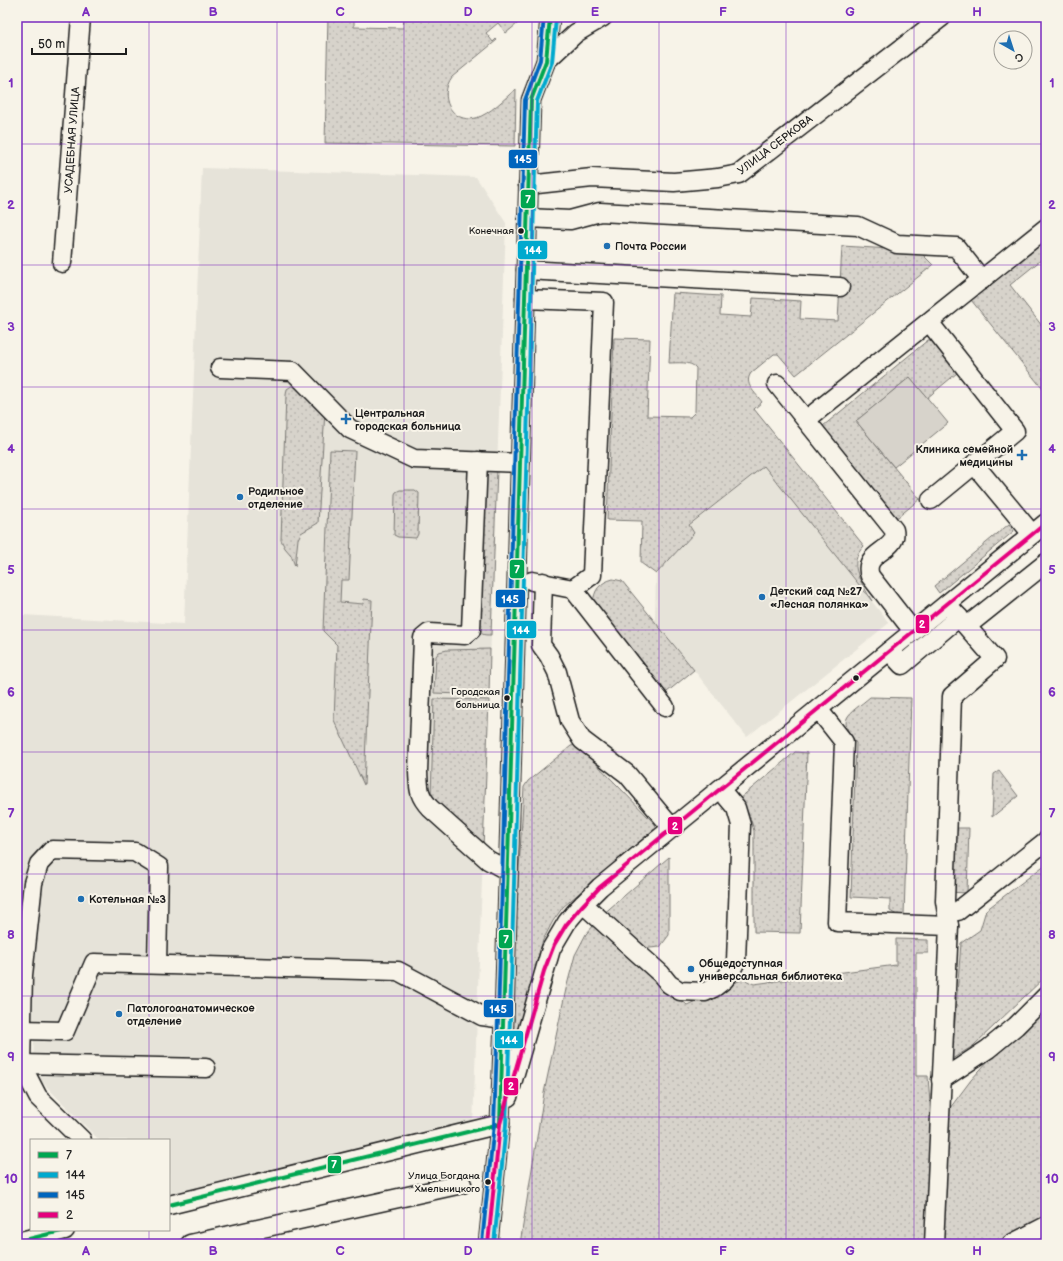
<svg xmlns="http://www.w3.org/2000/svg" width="1063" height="1261" viewBox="0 0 1063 1261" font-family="'Balsamiq Sans',sans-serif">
<defs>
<pattern id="green-dots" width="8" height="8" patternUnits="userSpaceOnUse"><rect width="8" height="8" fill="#d7d3cb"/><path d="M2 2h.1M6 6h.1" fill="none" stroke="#b8b5ae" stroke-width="1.8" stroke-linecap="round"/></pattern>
</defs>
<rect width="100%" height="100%" fill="#f7f3e8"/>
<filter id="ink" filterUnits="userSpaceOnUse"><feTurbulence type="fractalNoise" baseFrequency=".025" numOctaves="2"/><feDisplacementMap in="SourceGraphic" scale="8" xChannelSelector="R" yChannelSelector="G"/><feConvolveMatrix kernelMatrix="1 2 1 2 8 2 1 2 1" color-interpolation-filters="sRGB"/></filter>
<g filter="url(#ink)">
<g fill="#e6e3d9">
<polygon points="202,168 476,177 506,223 473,1126 169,1194 169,1140 99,1140 36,1076 33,1070 34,1034 17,1034 17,814 22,615 184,624"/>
<polygon points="764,466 889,623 747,737 655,621 656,574 694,533 689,526"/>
</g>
<g fill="url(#green-dots)" stroke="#7a7874">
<path d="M328,17H354V27L403,28L404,17L518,20L517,24L506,33L498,23L486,33L493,42L496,39L497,40L452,77C438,96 451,124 476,118C489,115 506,97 516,89L515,146L325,143Z"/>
<polygon points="1046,232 1046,256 1010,285 1046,331 1046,393 967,295"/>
<path d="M842,246L906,250L922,254L933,265L796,375L778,354H774L751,373C743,384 756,393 762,402L754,409L864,546C846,564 862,583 872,601L764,466L689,525L694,533L656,574L641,563L642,521L607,520L614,338L650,339L647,416L690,417L695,412L696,368C691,361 677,363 669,363L673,293L721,296L720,315L751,317L753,298L801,301L800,319L838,321Z"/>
<polygon points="928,340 931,340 957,373 927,398 910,377 856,421 920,499 898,517 896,517 823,428 823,426"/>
<polygon points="300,384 325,411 318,523 301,533 298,539 295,566 291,555 285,548 281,540 286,395 287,389 293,385"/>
<polygon points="330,450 355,451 349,580 341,580 340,602 363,604 364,599 372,600 364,785 334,720 337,645 323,631"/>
<path d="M497,469L491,635C483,635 480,635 478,627L483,479L489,471Z"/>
<polygon points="400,490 415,490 419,493 418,534 416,538 398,537 394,535 395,494 396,492"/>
<polygon points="1009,524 1014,531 939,593 934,586"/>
<path d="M613,579L622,581L694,670L667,692H664L593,604C594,590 599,583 613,579Z"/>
<polygon points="490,649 489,695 434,693 436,656 439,652 447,650"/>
<path d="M870,697L911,698L904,915H897L890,911V899L851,897L856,743C836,717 849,715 870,697Z"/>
<polygon points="434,699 489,700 483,848 431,798"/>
<polygon points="576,745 580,747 654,823 656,826 654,829 563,907 553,921 543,940 537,961 520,1035 516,1039 512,1038 509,1032 524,787 528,781 571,746"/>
<path d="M795,752L807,753L800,933L754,932V831C751,818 747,809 739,799Z"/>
<polygon points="999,771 1018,796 992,817 994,774"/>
<polygon points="950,828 969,828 967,893 948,892"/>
<polygon points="669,857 669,935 660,947 640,949 602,915"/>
<polygon points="1046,864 1046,976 973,1046 952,1059 961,943 980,930 986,910"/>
<polygon points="596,923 687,1005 743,979 754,984 896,965 896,939 928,940 928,953 916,953 916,1076 928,1076 932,1131 926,1244 520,1244 544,1093 566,989 575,955 586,934"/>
<polygon points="1046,1012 1046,1218 994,1244 941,1244 947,1112 971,1080 997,1051 1027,1025"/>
</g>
<polygon fill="#d7d3cb" stroke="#7a7874" points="910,377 948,423 894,467 856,421"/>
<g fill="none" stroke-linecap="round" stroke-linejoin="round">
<g stroke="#1c1c1c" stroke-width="21">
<g id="minor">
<polyline points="546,61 576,33 603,17"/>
<polyline points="528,185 592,178 674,182 718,178 739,174 942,17"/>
<polyline points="527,218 570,220 600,212 858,226 897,244 956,247 982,280"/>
<polyline points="62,263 81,17"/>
<polyline points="526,270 840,287"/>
<polyline points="525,299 604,302 592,575 573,589"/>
<polyline points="929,322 1015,431 931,500"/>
<polyline points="220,368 293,371 350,429 414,459 520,463"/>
<path d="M777,384L894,530C899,552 861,551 870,576L913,631"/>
<polyline points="806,420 1046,228"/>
<path d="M478,461L471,630L465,635L429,633L423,638L418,772C419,789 418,795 430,808L488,860L508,871"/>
<polyline points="974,464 1032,534"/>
<polyline points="532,581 573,589 665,707"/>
<polyline points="543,582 541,645 549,656 557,672 570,721 582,740 627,774 672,828"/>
<polyline points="947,604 995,659 952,696 945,901 949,926"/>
<polyline points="967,626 1046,563"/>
<polyline points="889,651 902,665 959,617"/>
<polyline points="818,709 844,742 837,922 949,926 934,1244"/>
<polyline points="583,904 661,974 669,984 680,991 705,992 715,987 724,980 731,971 736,961 741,825 736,808 720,789"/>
<polyline points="947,913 958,911 1046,841"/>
<polyline points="21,1030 65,1031 94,963 398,971 482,1016 504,1019"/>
<polyline points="21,1064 206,1068"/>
<polyline points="941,1080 988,1049 1016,1026 1046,996"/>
<polyline points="508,1097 551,949 567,922 578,909 600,887 672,828 1046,523"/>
<polyline points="82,1140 38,1097 21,1064 23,975 33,883 39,864 52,850 135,852 159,867 157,964"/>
<polyline points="169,1205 500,1124"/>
<polyline points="17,1242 65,1230"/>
<polyline points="190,1244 462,1184"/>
<polyline points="488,1244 500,1124 504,1019 531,100 546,61 550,17"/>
<polyline points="1011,1244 1046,1226"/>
</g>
</g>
<use href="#minor" stroke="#f7f3e8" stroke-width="18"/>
<g stroke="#f7f3e8" stroke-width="7">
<g id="bus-1">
<polyline points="500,1124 531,100 546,61 550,17"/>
<polyline points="169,1205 500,1124"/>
<polyline points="17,1242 65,1230"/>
</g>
</g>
<g stroke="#f7f3e8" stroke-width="7">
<polyline id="bus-2" points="494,1244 506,1125 510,1019 537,101 552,62 556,18"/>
</g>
<g stroke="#f7f3e8" stroke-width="7">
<polyline id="bus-3" points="482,1243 494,1124 498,1019 525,100 540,60 544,17"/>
</g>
<g stroke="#f7f3e8" stroke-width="7">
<polyline id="bus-4" points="488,1244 500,1124 544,971 554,945 566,925 581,907 600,887 1046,523"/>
</g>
<use href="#bus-1" stroke="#00a651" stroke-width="4"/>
<use href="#bus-2" stroke="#00a9ce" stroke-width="4"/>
<use href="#bus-3" stroke="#0065bd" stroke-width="4"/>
<use href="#bus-4" stroke="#e5007d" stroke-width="4"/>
</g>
</g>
<path fill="none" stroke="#7b2cbf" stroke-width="1" stroke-opacity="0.55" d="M149,17V1140M277,17V1244M404,17V1244M532,17V1244M659,17V1244M786,17V1244M914,17V1244M17,144H1046M17,265H1046M17,387H1046M17,509H1046M17,630H1046M17,752H1046M17,874H1046M17,996H1046M17,1117H1046M149,1230V1244"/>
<g fill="#1c1c1c" stroke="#f7f3e8" stroke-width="1.5">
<circle cx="521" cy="231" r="3.5"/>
<circle cx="856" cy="678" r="3.5"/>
<circle cx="507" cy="698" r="3.5"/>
<circle cx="488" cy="1182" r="3.5"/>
</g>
<g fill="#1f6fb2" stroke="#f7f3e8" stroke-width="1.5">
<circle cx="607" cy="246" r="4"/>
<path d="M344 413h4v4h4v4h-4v4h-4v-4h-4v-4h4z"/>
<path d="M1020 449h4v4h4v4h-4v4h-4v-4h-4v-4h4z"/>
<circle cx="240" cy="497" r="4"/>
<circle cx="762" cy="597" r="4"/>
<circle cx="81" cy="899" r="4"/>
<circle cx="691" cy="969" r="4"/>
<circle cx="119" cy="1014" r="4"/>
</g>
<g text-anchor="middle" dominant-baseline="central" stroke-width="4" stroke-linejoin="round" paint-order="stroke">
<g font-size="10" fill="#1c1c1c" stroke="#f7f3e8" text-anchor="end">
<text x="514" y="231">Конечная</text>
<text x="500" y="692">Городская<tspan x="500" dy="13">больница</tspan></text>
<text x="480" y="1176">Улица Богдана<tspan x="480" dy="13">Хмельницкого</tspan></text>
</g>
<g font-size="11" fill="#1c1c1c" stroke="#f7f3e8">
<text transform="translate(72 140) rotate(-86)">УСАДЕБНАЯ УЛИЦА</text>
<text transform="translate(775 145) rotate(-37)">УЛИЦА СЕРКОВА</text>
</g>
<g font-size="11" font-weight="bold" fill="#1c1c1c" stroke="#f7f3e8" text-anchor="start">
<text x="615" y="246">Почта России</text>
<text x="355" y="413">Центральная<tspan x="355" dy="13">городская больница</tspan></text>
<text x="1013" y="449" text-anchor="end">Клиника семейной<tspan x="1013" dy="13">медицины</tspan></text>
<text x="248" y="491">Родильное<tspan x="248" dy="13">отделение</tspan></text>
<text x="770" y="591">Детский сад №27<tspan x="770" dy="13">«Лесная полянка»</tspan></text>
<text x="89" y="899">Котельная №3</text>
<text x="699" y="963">Общедоступная<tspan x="699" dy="13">универсальная библиотека</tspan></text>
<text x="127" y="1008">Патологоанатомическое<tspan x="127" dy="13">отделение</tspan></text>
</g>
</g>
<g stroke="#f7f3e8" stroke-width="1.5">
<rect x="508" y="149" width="30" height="20" rx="4" fill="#0065bd"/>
<rect x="520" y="189" width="16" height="20" rx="4" fill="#00a651"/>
<rect x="517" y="240" width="31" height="20" rx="4" fill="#00a9ce"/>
<rect x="509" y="559" width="16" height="20" rx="4" fill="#00a651"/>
<rect x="495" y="589" width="31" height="19" rx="4" fill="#0065bd"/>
<rect x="915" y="614" width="15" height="20" rx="4" fill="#e5007d"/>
<rect x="506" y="620" width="31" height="19" rx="4" fill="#00a9ce"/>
<rect x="667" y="816" width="16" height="19" rx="4" fill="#e5007d"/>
<rect x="498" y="929" width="15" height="20" rx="4" fill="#00a651"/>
<rect x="483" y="999" width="31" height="19" rx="4" fill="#0065bd"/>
<rect x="494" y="1030" width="30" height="19" rx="4" fill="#00a9ce"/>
<rect x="503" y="1077" width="16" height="19" rx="4" fill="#e5007d"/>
<rect x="327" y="1155" width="15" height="19" rx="4" fill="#00a651"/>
</g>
<g font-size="11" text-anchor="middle" font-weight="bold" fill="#fff">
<text x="523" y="163">145</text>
<text x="528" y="203">7</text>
<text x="533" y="254">144</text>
<text x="517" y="573">7</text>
<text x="510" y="603">145</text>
<text x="922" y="628">2</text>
<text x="521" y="634">144</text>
<text x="675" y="830">2</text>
<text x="506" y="943">7</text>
<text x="498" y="1013">145</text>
<text x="509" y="1044">144</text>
<text x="511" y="1090">2</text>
<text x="334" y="1168">7</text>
</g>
<rect width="1063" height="1261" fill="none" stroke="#f7f3e8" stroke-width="44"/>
<rect x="30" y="1139" width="140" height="92" fill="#f7f3e8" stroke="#9f9d96"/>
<rect x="38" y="1152" width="20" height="6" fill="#00a651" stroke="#9f9d96"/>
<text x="66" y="1159" font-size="12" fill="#1c1c1c">7</text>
<rect x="38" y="1172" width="20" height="6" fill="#00a9ce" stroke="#9f9d96"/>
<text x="66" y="1179" font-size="12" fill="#1c1c1c">144</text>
<rect x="38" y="1192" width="20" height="6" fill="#0065bd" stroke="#9f9d96"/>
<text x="66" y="1199" font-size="12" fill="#1c1c1c">145</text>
<rect x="38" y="1212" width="20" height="6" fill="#e5007d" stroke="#9f9d96"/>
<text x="66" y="1219" font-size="12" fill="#1c1c1c">2</text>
<g transform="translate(1013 50) rotate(141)"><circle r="19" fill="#f7f3e8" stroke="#9f9d96"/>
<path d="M0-3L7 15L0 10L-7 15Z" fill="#1f6fb2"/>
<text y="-6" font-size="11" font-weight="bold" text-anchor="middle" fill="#1c1c1c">С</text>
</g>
<path d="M32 48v6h94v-6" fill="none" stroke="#1c1c1c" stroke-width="2"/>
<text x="38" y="48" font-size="12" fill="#1c1c1c" stroke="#f7f3e8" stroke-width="3" paint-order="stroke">50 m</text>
<rect x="22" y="22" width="1019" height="1217" fill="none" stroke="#7b2cbf" stroke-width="1.5"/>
<g font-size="13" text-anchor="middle" font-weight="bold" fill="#7b2cbf">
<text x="86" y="16">A</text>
<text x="213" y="16">B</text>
<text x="340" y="16">C</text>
<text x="468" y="16">D</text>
<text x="595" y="16">E</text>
<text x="723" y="16">F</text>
<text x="850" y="16">G</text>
<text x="977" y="16">H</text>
<text x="11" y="87">1</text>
<text x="1052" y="87">1</text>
<text x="11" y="209">2</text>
<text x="1052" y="209">2</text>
<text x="11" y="331">3</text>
<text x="1052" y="331">3</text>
<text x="11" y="453">4</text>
<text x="1052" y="453">4</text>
<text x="11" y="574">5</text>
<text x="1052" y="574">5</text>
<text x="11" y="696">6</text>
<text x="1052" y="696">6</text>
<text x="11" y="818">7</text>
<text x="1052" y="818">7</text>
<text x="11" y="939">8</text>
<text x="1052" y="939">8</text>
<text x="11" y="1061">9</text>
<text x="1052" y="1061">9</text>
<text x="11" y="1183">10</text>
<text x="1052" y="1183">10</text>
<text x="86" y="1255">A</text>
<text x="213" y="1255">B</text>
<text x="340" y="1255">C</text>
<text x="468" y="1255">D</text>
<text x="595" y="1255">E</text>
<text x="723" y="1255">F</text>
<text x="850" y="1255">G</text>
<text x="977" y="1255">H</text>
</g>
</svg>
